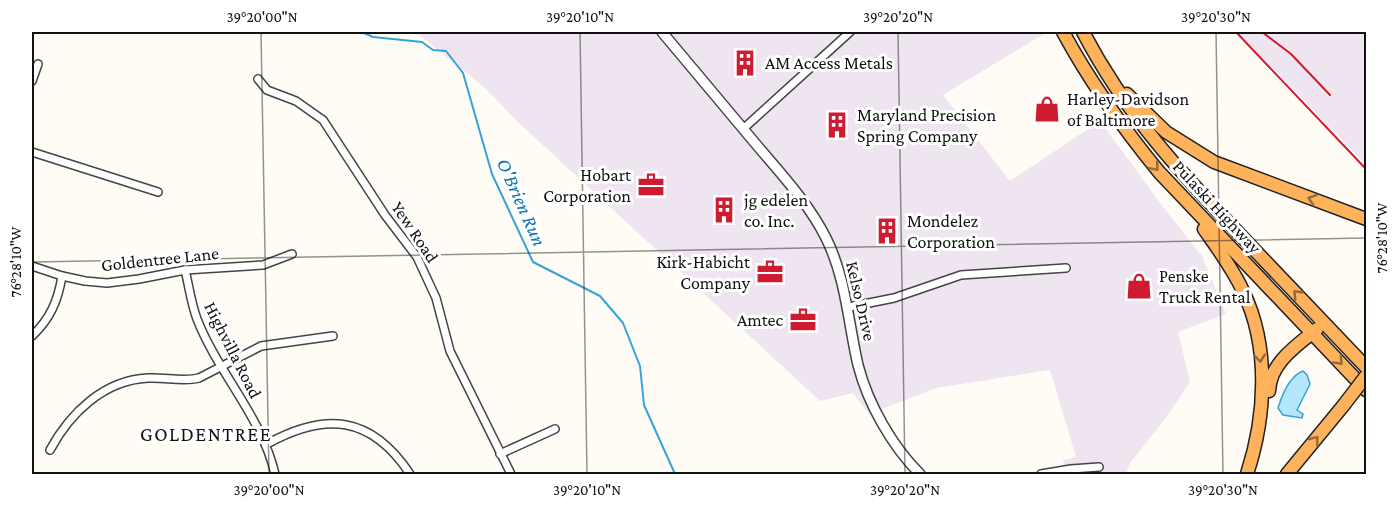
<svg xmlns="http://www.w3.org/2000/svg" width="1398" height="506" viewBox="0 0 1398 506" font-family="'Crimson Pro',serif">
<rect width="100%" height="100%" fill="#fffcf5"/>
<g fill="#eee5f0">
<polygon points="416,32 1047,32 943,95 1010,181 1100,121 1164,208 1202,256 1226,314 1178,332 1190,382 1165,419 1130,463 1126,474 1066,474 1063,460 1076,457 1050,370 936,388 869,414 853,393 820,401 519,123 485,88"/>
<polygon points="1238,32 1366,32 1366,165"/>
</g>
<path fill="#b5e6fb" stroke="#35a2d9" stroke-width="1.5" d="M1303,371L1307,375L1310,384L1297,410L1303,414L1302,418L1283,415L1278,408C1282,395 1290,376 1303,371Z"/>
<g fill="none" stroke-linecap="round" stroke-linejoin="round">
<polyline stroke="#35a2d9" stroke-width="2" points="362,32 373,37 422,42 433,50 446,51 463,73 492,174 533,262 600,296 623,323 640,366 644,405 675,474"/>
<g stroke="#444" stroke-width="10">
<g id="minor">
<polyline points="258,79 267,90 296,101 323,120 385,215 417,257 436,298 450,351 511,474"/>
<polyline points="32,81 38,64"/>
<polyline points="743,129 850,32"/>
<polyline points="32,152 158,192"/>
<polyline points="32,266 62,276 85,281 107,283 139,279 185,270 263,265 292,254"/>
<path d="M185,270C189,286 191,303 197,319C218,373 262,417 275,474"/>
<polyline points="849,307 894,298 961,275 1066,268"/>
<path d="M32,336C50,319 58,301 62,276"/>
<path d="M267,444C325,412 371,415 410,474"/>
<path d="M50,450C70,413 104,380 148,378C166,377 182,382 199,378L261,346L333,336"/>
<polyline points="500,454 555,429"/>
<polyline points="1041,474 1071,469 1099,467"/>
</g>
</g>
<g stroke="#444" stroke-width="12">
<path id="tertiary" d="M662,32C693,69 724,106 755,143C780,173 808,202 826,238C846,278 848,322 858,365C868,404 892,446 920,474"/>
</g>
<g stroke="#222" stroke-width="15">
<g id="trunk">
<path d="M1063,32C1090,82 1123,128 1159,172L1366,390"/>
<path d="M1083,32C1127,116 1181,173 1246,241C1286,283 1326,325 1366,367"/>
<polyline points="1127,94 1166,132 1214,162 1366,219"/>
<path d="M1204,229C1218,249 1233,269 1243,291C1270,347 1266,416 1247,474"/>
<path d="M1269,391C1270,363 1296,346 1317,329"/>
<polyline points="1287,474 1343,406"/>
</g>
</g>
<use href="#minor" stroke="#fff" stroke-width="7"/>
<use href="#tertiary" stroke="#fff" stroke-width="9"/>
<use href="#trunk" stroke="#ffb25c" stroke-width="12"/>
<g stroke="#cf1b30" stroke-width="2">
<polyline points="1236,32 1366,169"/>
<polyline points="1262,32 1291,54 1330,95"/>
</g>
<g stroke="#222" stroke-width="15" stroke-linecap="butt">
<polyline id="trunk-bridge" points="1343,406 1366,376"/>
</g>
<use href="#trunk-bridge" stroke="#ffb25c" stroke-width="12"/>
</g>
<defs><path id="oneway-chevron" d="M-2-3.5L2.5 0L-2 3.5" fill="none" stroke-width="1.6" stroke-linecap="round" stroke-linejoin="round" transform="scale(1.5)"/></defs>
<g stroke="#946a3a">
<use href="#oneway-chevron" transform="translate(1155 167) rotate(50)"/>
<use href="#oneway-chevron" transform="translate(1312 199) rotate(-161)"/>
<use href="#oneway-chevron" transform="translate(1297 294) rotate(-134)"/>
<use href="#oneway-chevron" transform="translate(1260 358) rotate(84)"/>
<use href="#oneway-chevron" transform="translate(1339 361) rotate(47)"/>
<use href="#oneway-chevron" transform="translate(1315 440) rotate(-51)"/>
</g>
<path fill="none" stroke="#111" stroke-width="1.5" stroke-opacity="0.45" d="M261,32L269,474M580,32L587,474M898,32L905,474M1216,32L1223,474M32,262L1366,238"/>
<defs>
<g id="building-bare" transform="scale(2.07)"><path d="M-4-6H4V6H1V3H-1V6H-4ZM-2.5-4.3h1.7v1.8h-1.7ZM.8-4.3h1.7v1.8H.8ZM-2.5-1h1.7V.8h-1.7ZM.8-1h1.7V.8H.8Z" fill="#cf1b30" stroke="#fff" stroke-width="2.5" paint-order="stroke"/></g>
<g id="shop-bare" transform="scale(2.07)"><path d="M-5-2.5h2.3a2.7 3.5 0 0 1 5.4 0H5L5.5 6h-11ZM-1.5-2.5h3a1.5 2.3 0 0 0-3 0Z" fill="#cf1b30" stroke="#fff" stroke-width="2.5" paint-order="stroke"/></g>
<g id="office-bare" transform="scale(2.07)"><path d="M-6-3h4V-5.5h4V-3h4V5H-6ZM-1-4.5V-3h2v-1.5ZM-6 0V1H6V0Z" fill="#cf1b30" stroke="#fff" stroke-width="2.5" paint-order="stroke"/></g>
</defs>
<g fill-rule="evenodd">
<use href="#building-bare" x="745" y="63"/>
<use href="#shop-bare" x="1047" y="109"/>
<use href="#building-bare" x="837" y="125"/>
<use href="#office-bare" x="651" y="185"/>
<use href="#building-bare" x="724" y="210"/>
<use href="#building-bare" x="887" y="231"/>
<use href="#office-bare" x="770" y="272"/>
<use href="#shop-bare" x="1139" y="286"/>
<use href="#office-bare" x="803" y="320"/>
</g>
<g text-anchor="middle" dominant-baseline="central" stroke-width="6" stroke-linejoin="round" paint-order="stroke">
<g font-size="18" fill="#111" stroke="#fff" text-anchor="start">
<text x="765" y="63">AM Access Metals</text>
<text x="1067" y="99">Harley-Davidson<tspan x="1067" dy="21">of Baltimore</tspan></text>
<text x="857" y="115">Maryland Precision<tspan x="857" dy="21">Spring Company</tspan></text>
<text x="631" y="175" text-anchor="end">Hobart<tspan x="631" dy="21">Corporation</tspan></text>
<text x="744" y="200">jg edelen<tspan x="744" dy="21">co. Inc.</tspan></text>
<text x="907" y="221">Mondelez<tspan x="907" dy="21">Corporation</tspan></text>
<text x="750" y="262" text-anchor="end">Kirk-Habicht<tspan x="750" dy="21">Company</tspan></text>
<text x="1159" y="276">Penske<tspan x="1159" dy="21">Truck Rental</tspan></text>
<text x="783" y="320" text-anchor="end">Amtec</text>
</g>
<g font-size="18" fill="#111" stroke="#fff">
<text transform="translate(1217 207) rotate(47)">Pulaski Highway</text>
<text transform="translate(415 232) rotate(56)">Yew Road</text>
<text transform="translate(160 259) rotate(-6)">Goldentree Lane</text>
<text transform="translate(861 301) rotate(77)">Kelso Drive</text>
<text transform="translate(233 350) rotate(63)">Highvilla Road</text>
</g>
<g font-size="20" font-style="italic" fill="#0d74b0" stroke="#fff">
<text transform="translate(522 202) rotate(66)">O'Brien Run</text>
</g>
<g font-size="20" letter-spacing="1.5" fill="#111" stroke="#fff">
<text x="206" y="434">GOLDENTREE</text>
</g>
</g>
<rect width="1398" height="506" fill="none" stroke="#ffffff" stroke-width="66"/>
<rect x="33" y="33" width="1332" height="440" fill="none" stroke="#111" stroke-width="2"/>
<g font-size="15" text-anchor="middle" fill="#111">
<text x="262" y="22">39°20'00"N</text>
<text x="580" y="22">39°20'10"N</text>
<text x="898" y="22">39°20'20"N</text>
<text x="1216" y="22">39°20'30"N</text>
<text transform="translate(1382 238) rotate(-90)" y="5">76°28'10"W</text>
<text transform="translate(16 262) rotate(-90)" y="5">76°28'10"W</text>
<text x="269" y="495">39°20'00"N</text>
<text x="587" y="495">39°20'10"N</text>
<text x="905" y="495">39°20'20"N</text>
<text x="1223" y="495">39°20'30"N</text>
</g>
</svg>
